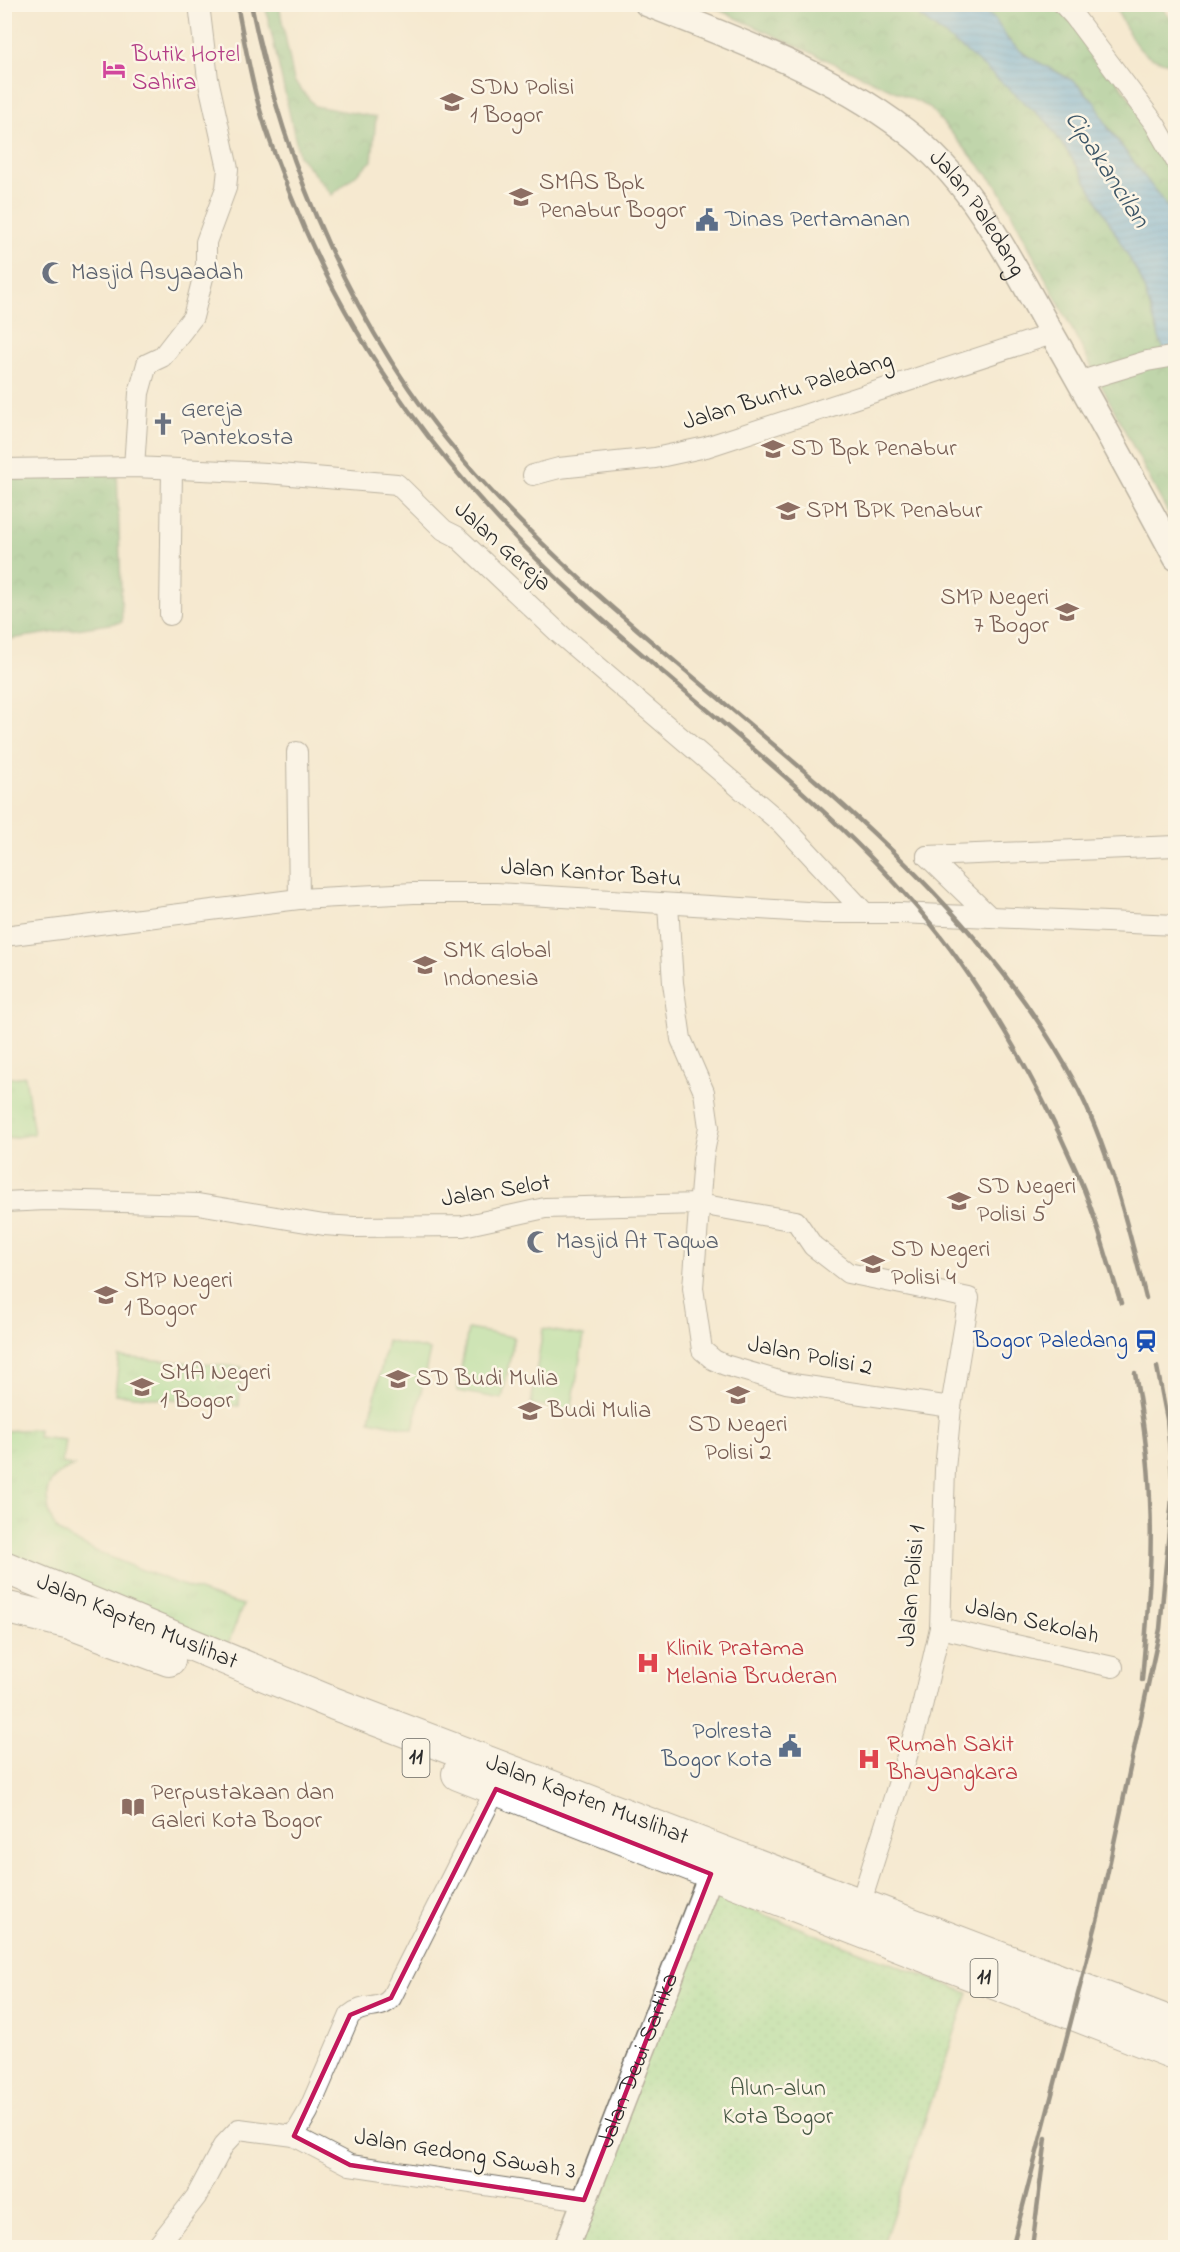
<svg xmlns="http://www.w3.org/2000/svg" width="1180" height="2252" viewBox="0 0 1180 2252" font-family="'Indie Flower',sans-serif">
<defs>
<pattern id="grass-tufts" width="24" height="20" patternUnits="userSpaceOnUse" patternTransform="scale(1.5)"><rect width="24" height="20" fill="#9ede94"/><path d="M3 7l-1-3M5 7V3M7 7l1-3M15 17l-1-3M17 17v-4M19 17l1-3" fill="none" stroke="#88bf80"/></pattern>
<pattern id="forest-crowns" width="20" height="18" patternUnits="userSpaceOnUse" patternTransform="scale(1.5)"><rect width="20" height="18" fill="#7ebd7e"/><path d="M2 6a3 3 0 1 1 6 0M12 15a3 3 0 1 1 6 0" fill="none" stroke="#679a67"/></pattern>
<pattern id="park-dots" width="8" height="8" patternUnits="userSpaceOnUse" patternTransform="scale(1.5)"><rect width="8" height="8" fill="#9ede94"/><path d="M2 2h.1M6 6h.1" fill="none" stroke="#88bf80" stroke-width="1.8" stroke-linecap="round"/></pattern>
<pattern id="water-rules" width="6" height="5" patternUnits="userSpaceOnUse" patternTransform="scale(1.5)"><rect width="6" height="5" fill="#61aad9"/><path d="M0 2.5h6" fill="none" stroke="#508bb0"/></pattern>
</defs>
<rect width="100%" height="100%" fill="#fcf5e5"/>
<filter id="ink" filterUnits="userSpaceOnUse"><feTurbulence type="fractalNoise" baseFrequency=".0167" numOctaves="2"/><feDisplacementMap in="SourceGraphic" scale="12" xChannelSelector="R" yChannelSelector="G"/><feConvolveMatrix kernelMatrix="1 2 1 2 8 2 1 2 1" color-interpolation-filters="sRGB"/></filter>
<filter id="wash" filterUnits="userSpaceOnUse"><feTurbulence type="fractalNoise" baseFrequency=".008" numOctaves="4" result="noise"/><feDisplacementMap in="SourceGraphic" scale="24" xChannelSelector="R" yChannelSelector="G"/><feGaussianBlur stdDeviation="1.35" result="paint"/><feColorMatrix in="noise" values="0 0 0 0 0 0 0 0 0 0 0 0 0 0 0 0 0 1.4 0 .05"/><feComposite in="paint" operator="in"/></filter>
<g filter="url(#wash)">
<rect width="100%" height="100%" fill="#f5e9d0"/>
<g fill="url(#grass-tufts)" stroke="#648460" stroke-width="1.5">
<polygon points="25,1076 34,1134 5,1139 5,1079"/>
<polygon points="119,1357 242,1367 239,1406 115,1394"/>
<path d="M38,1429V1437L65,1440L62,1463L74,1466C61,1470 45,1481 47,1498C48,1507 50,1520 56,1528C73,1548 213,1597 243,1605L222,1659L5,1564L4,1431Z"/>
</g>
<g fill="url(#forest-crowns)" stroke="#547454" stroke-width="1.5">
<polygon points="265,5 279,5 294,81 315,106 376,117 372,161 332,195 299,156"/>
<polygon points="708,5 905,5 969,54 1047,122 1080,170 1141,279 1161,343 1175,370 1175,527 998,187 929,107"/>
<path d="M966,5H1063L1175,161V217C1154,188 1130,160 1110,129C1098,113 1092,95 1075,82C1056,69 1033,63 1016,47C996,30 996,11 966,5Z"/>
<path d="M1113,5H1164V10L1175,25V64C1130,57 1134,36 1113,5Z"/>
<polygon points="117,467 122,622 5,640 5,469"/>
</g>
<polygon fill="url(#park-dots)" stroke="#648460" stroke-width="1.5" points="703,1891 968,1993 882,2247 566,2248"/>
<g fill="#9ede94" stroke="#648460" stroke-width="1.5">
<polygon points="468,1329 514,1337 502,1399 457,1391"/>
<polygon points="543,1329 584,1336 571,1411 531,1404"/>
<polygon points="387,1341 430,1350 413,1429 370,1420"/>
</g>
<polygon fill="url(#water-rules)" stroke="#466a82" stroke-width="1.5" points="966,4 977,7 995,19 1008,40 1025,55 1075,82 1096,104 1108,128 1175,217 1175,370 1161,343 1141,279 1080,170 1047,122 969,54 905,5"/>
</g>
<g filter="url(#ink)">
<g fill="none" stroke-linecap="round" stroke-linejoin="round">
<g stroke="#726e65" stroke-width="22">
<g id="minor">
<polyline points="1063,4 1074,16 1155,124 1176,161"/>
<polyline points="1081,381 1147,361 1176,356"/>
<polyline points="134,467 139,393 147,364 162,357 193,317 206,266 206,242 226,188 228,169 208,79 199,4"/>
<polyline points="4,469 134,467 267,473 397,484 444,530 456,536 561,635 782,824 864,912"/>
<polyline points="533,475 559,468 655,458 706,447 1052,334"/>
<polyline points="170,615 172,470"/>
<polyline points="297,752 299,899"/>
<polyline points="927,856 1176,846"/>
<polyline points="927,856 990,917"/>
<polyline points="668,905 673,983 681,1039 704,1092 709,1127 703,1158 693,1288 702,1350 714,1360 725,1365 786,1383 951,1407"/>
<polyline points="4,936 299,899 414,893 496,893 823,913 899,913 1176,925"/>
<polyline points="4,1202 46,1200 198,1204 324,1225 354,1227 463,1226 545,1208 699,1204 796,1221 813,1246 848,1273 969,1298 951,1407 945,1469 940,1628 920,1715 860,1905"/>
<polyline points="940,1628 1113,1667"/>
<path d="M294,2136L308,2112L350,2015C364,2003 381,2011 391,1998L496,1789"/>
<polyline points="156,2248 196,2197 223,2146 239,2129 294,2136 350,2165 584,2200"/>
</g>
</g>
<g stroke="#726e65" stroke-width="27">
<g id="tertiary">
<path id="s1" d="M647,4C738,40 842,77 917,140C978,191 1012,264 1051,332C1094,407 1135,482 1176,558"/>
<path id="s2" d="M566,2248L711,1874"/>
</g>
</g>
<g stroke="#726e65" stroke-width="34">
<g id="primary">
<path id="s3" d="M4,1567L335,1704L1176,2025"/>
<polyline points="4,1607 70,1623 169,1660"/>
<polyline points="458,1774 1176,2054"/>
</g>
</g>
<use href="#minor" stroke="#fff" stroke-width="20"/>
<use href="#tertiary" stroke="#fff" stroke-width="24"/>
<use href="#primary" stroke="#fff" stroke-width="32"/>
<g stroke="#2b2b2b" stroke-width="4.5">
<path d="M237,4C243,36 249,68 257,99C265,130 277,161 289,191C351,350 449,480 575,595C690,701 818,792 920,911C980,980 1037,1082 1074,1166C1094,1209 1106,1257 1121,1303"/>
<path d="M251,4C285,170 355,333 465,462C652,679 938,826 1075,1083C1109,1148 1128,1227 1146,1298"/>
<path d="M1135,1373C1142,1415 1149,1458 1150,1500C1153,1560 1147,1620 1142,1680"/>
<polyline points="1012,2248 1098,1917 1160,1629 1173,1487 1167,1419 1157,1367"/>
<polyline points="1032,2248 1046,2138"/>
</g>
</g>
</g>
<path d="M0 0H1180V2252H0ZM496,1789L711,1874L584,2200L350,2165L294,2136L350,2015L391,1998Z" fill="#f5e9d0" fill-opacity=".55" fill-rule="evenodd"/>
<path fill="none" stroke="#c2185b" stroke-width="4.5" stroke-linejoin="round" d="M496,1789L711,1874L584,2200L350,2165L294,2136L350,2015L391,1998Z"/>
<defs>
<g id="hotel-bare" transform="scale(1.8)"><path d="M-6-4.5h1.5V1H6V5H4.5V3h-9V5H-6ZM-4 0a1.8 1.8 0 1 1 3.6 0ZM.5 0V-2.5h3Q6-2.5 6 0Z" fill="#d1479c" stroke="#fcf5e5" stroke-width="2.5" paint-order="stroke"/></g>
<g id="school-bare" transform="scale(1.8)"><path d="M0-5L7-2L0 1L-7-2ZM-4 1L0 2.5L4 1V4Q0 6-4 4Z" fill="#8d6e63" stroke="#fcf5e5" stroke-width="2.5" paint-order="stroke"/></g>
<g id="civic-bare" transform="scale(1.8)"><path d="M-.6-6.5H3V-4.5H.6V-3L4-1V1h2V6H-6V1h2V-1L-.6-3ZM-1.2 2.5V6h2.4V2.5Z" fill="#5c6f8a" stroke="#fcf5e5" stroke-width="2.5" paint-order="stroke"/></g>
<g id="mosque-bare" transform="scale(1.8)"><path d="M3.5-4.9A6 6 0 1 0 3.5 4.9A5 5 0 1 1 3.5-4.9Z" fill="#6b7280" stroke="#fcf5e5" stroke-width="2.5" paint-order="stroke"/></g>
<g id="church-bare" transform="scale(1.8)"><path d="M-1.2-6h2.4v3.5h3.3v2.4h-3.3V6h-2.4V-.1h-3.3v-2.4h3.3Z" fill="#6b7280" stroke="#fcf5e5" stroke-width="2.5" paint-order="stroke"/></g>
<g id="station-bare" transform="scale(1.8)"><path d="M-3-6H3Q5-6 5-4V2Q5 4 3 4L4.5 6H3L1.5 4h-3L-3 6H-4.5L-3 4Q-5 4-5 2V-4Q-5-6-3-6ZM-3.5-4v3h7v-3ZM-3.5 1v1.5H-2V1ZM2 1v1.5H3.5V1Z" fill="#1a4fb4" stroke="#fcf5e5" stroke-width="2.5" paint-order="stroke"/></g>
<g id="hospital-bare" transform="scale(1.8)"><path d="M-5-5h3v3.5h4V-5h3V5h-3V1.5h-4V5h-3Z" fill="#e0444e" stroke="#fcf5e5" stroke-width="2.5" paint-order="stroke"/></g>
<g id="library-bare" transform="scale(1.8)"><path d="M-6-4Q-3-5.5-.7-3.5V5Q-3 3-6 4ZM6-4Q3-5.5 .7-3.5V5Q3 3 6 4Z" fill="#8d6e63" stroke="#fcf5e5" stroke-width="2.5" paint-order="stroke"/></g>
</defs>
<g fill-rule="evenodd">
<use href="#hotel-bare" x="114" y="69"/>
<use href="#school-bare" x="452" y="102"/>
<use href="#school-bare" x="521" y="197"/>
<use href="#civic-bare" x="707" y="220"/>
<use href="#mosque-bare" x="53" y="273"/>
<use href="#church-bare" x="163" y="424"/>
<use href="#school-bare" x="773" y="449"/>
<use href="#school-bare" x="788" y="511"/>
<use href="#school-bare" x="1067" y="612"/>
<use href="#school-bare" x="425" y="965"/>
<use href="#school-bare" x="959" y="1201"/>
<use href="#mosque-bare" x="538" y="1242"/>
<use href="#school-bare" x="873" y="1264"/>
<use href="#school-bare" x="106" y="1295"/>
<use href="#station-bare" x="1146" y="1341"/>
<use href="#school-bare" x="398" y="1379"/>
<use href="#school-bare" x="142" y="1387"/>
<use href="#school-bare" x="738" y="1395"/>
<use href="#school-bare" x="530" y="1411"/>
<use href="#hospital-bare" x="648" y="1663"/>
<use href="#civic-bare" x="790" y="1746"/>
<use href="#hospital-bare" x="869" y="1759"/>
<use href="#library-bare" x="133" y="1807"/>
</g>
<g text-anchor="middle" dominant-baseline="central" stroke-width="5" stroke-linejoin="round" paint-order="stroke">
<g fill="#fcf5e5" stroke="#6a6863" stroke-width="1.5">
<rect x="402.5" y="1739" width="27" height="38" rx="4.5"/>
<rect x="970.5" y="1959" width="27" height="38" rx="4.5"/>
</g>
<g font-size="22" font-weight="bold" fill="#2b2b2b">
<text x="416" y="1758">11</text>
<text x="984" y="1978">11</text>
</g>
<g font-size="24" fill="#b23c85" stroke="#fcf5e5" text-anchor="start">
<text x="132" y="55">Butik Hotel<tspan x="132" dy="28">Sahira</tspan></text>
</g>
<g font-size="24" fill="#785e54" stroke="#fcf5e5" text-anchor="start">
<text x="470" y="88">SDN Polisi<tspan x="470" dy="28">1 Bogor</tspan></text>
<text x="539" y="183">SMAS Bpk<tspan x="539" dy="28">Penabur Bogor</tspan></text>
<text x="791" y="449">SD Bpk Penabur</text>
<text x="806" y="511">SPM BPK Penabur</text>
<text x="1049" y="598" text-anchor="end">SMP Negeri<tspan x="1049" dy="28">7 Bogor</tspan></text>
<text x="443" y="951">SMK Global<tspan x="443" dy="28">Indonesia</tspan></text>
<text x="977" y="1187">SD Negeri<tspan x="977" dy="28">Polisi 5</tspan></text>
<text x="891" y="1250">SD Negeri<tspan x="891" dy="28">Polisi 4</tspan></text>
<text x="124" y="1281">SMP Negeri<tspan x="124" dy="28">1 Bogor</tspan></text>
<text x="160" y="1373">SMA Negeri<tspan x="160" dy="28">1 Bogor</tspan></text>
<text x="416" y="1379">SD Budi Mulia</text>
<text x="548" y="1411">Budi Mulia</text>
<text x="738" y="1425" text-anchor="middle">SD Negeri<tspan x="738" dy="28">Polisi 2</tspan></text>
<text x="151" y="1793">Perpustakaan dan<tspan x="151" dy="28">Galeri Kota Bogor</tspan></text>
</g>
<g font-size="24" fill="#2b2b2b" stroke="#fcf5e5">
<text stroke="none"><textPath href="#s1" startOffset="399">Jalan Paledang</textPath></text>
<text transform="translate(788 392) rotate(-17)">Jalan Buntu Paledang</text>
<text transform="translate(502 547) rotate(42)">Jalan Gereja</text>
<text transform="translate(591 874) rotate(4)">Jalan Kantor Batu</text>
<text transform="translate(496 1192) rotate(-9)">Jalan Selot</text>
<text transform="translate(810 1357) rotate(11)">Jalan Polisi 2</text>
<text transform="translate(913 1586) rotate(-85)">Jalan Polisi 1</text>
<text transform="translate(1032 1622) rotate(13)">Jalan Sekolah</text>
<text stroke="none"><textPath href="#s3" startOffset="144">Jalan Kapten Muslihat</textPath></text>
<text stroke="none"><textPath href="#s3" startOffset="628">Jalan Kapten Muslihat</textPath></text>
<text stroke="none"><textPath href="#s2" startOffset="201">Jalan Dewi Sartika</textPath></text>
<text transform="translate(465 2155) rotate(9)">Jalan Gedong Sawah 3</text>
</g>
<g font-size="24" fill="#4e5e75" stroke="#fcf5e5" text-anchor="start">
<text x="725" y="220">Dinas Pertamanan</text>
<text x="772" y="1732" text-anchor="end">Polresta<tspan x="772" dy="28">Bogor Kota</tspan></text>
</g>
<g font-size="24" fill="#5b616d" stroke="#fcf5e5" text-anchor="start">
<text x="71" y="273">Masjid Asyaadah</text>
<text x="181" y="410">Gereja<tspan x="181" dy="28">Pantekosta</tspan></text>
<text x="556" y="1242">Masjid At Taqwa</text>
</g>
<g font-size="24" fill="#164399" stroke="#fcf5e5" text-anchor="end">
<text x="1128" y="1341">Bogor Paledang</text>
</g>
<g font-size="24" fill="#be3a42" stroke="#fcf5e5" text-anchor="start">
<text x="666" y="1649">Klinik Pratama<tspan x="666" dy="28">Melania Bruderan</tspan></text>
<text x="887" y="1745">Rumah Sakit<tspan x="887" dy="28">Bhayangkara</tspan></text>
</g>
<g font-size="24" fill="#485845" stroke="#fcf5e5">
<text x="778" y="2089">Alun-alun<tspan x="778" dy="28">Kota Bogor</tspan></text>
</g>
<g font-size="26" font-style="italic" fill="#3e5768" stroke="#fcf5e5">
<text transform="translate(1106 170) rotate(57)">Cipakancilan</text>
</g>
</g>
<rect width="1180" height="2252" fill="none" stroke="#fcf5e5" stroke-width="24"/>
</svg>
